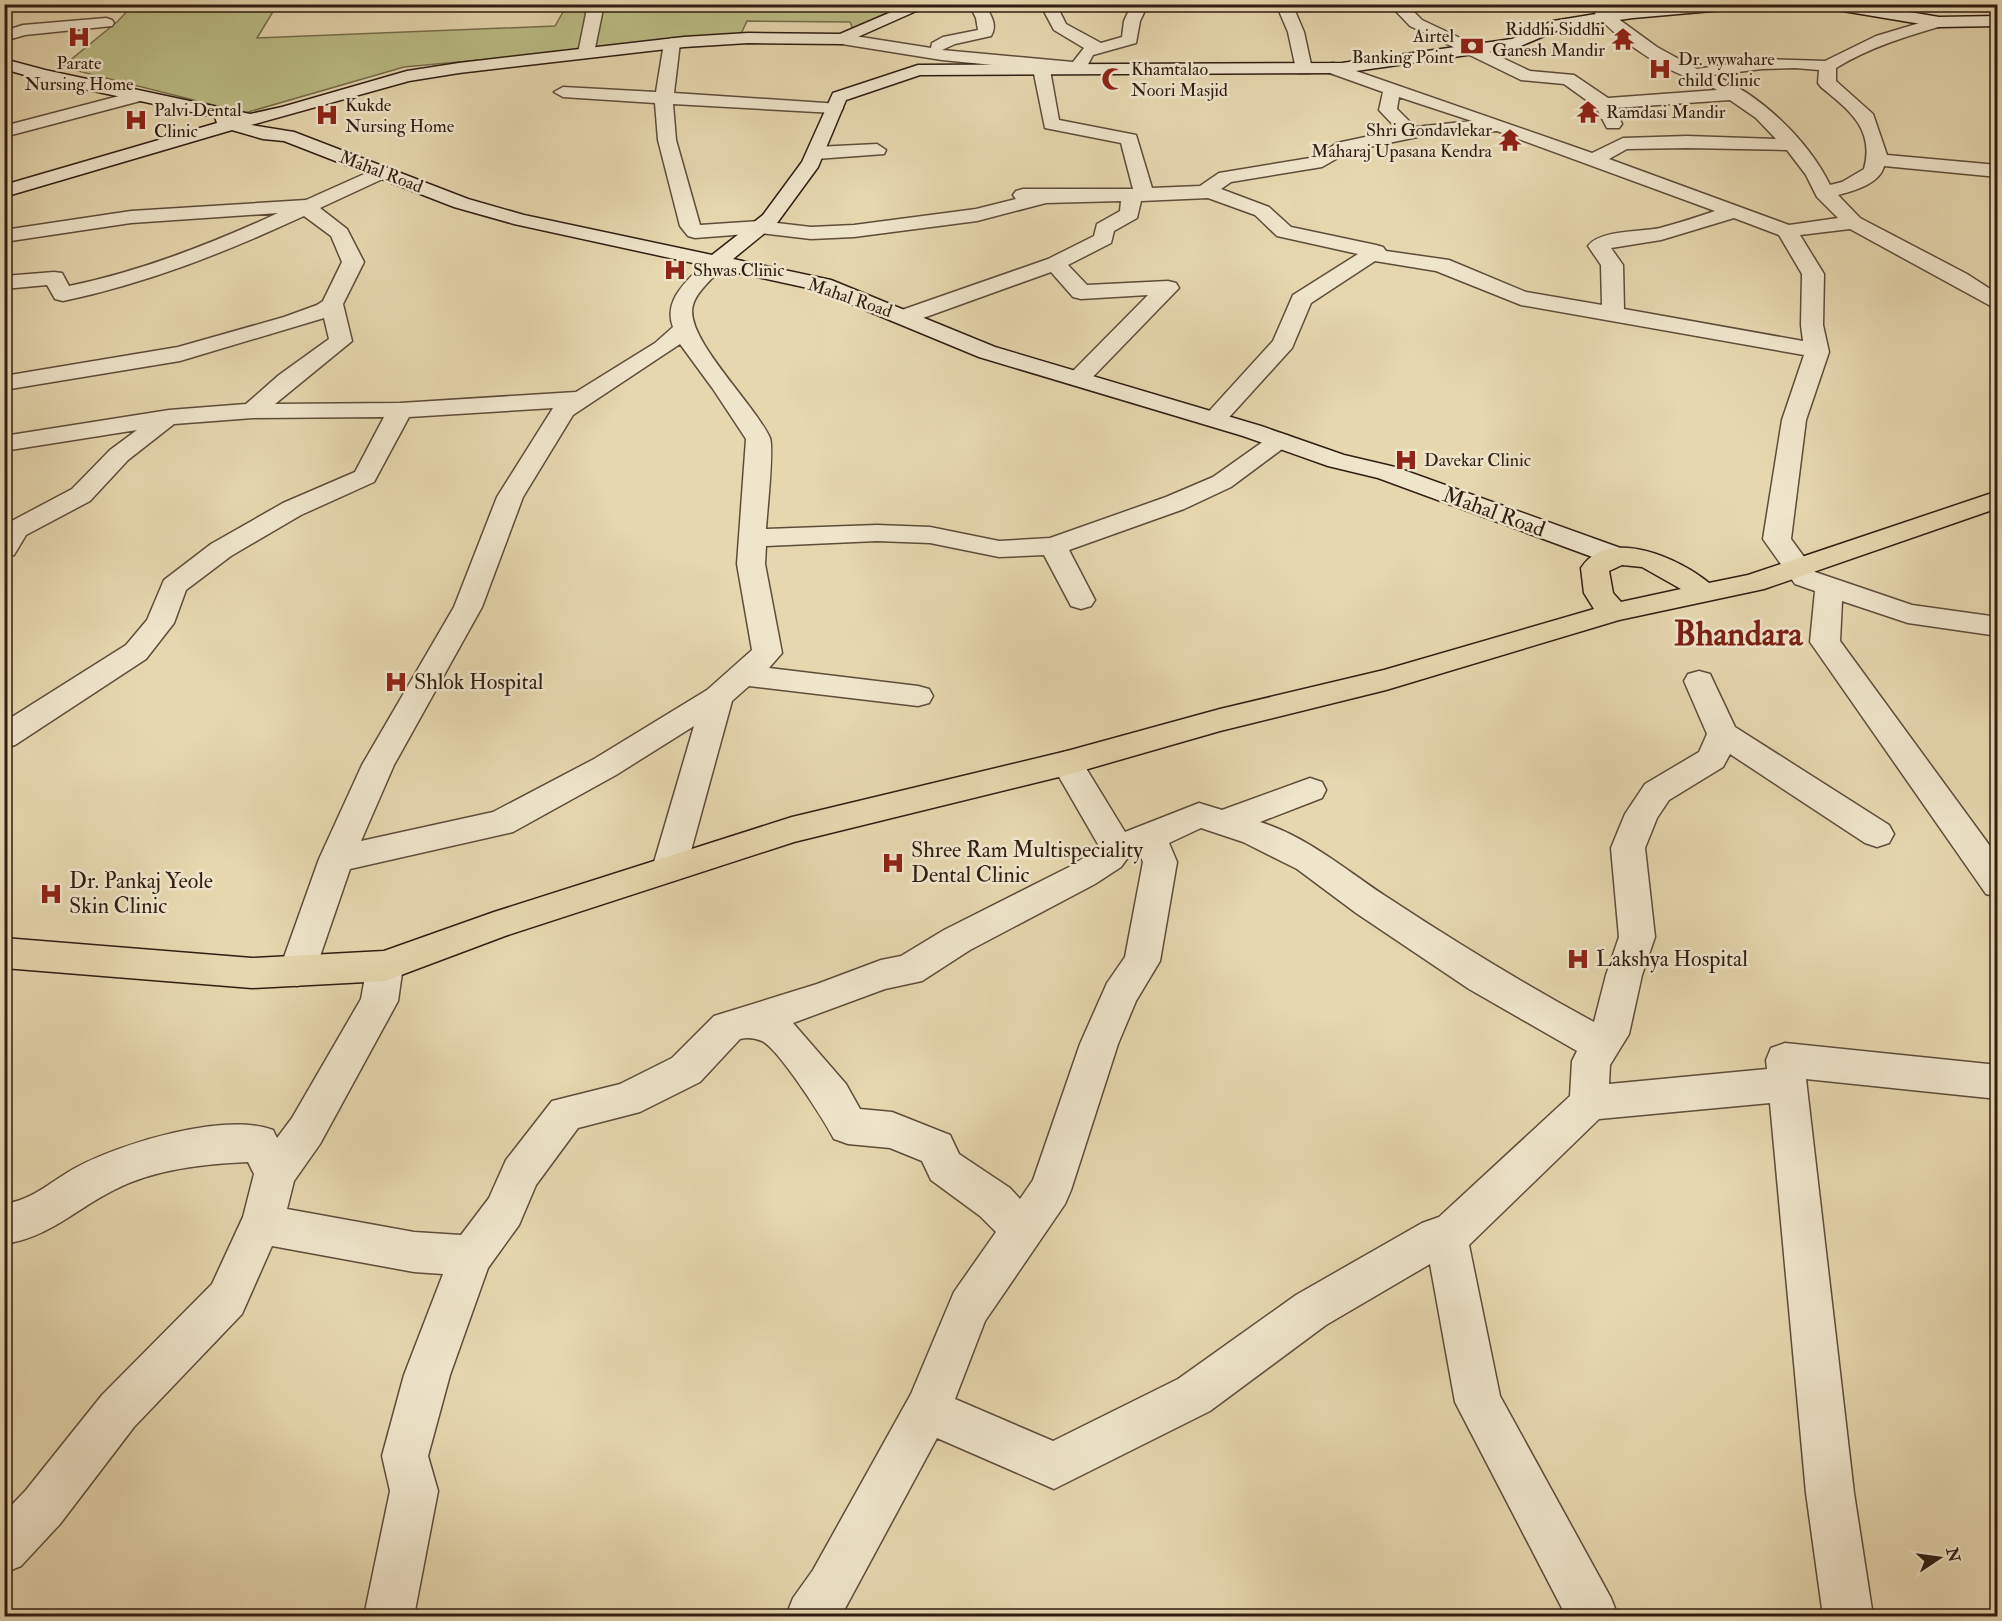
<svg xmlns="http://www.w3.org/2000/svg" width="2002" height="1621" viewBox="0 0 2002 1621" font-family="'IM FELL Double Pica',serif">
<rect width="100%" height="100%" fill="#e6d7af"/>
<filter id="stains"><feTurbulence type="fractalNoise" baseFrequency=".00333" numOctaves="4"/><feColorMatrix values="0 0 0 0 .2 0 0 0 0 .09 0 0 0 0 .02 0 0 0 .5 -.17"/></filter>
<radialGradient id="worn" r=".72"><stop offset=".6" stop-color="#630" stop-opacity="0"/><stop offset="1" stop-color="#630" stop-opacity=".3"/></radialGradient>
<polygon fill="#bbbd86" stroke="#766d4c" stroke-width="1.5" points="133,5 277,5 257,38 555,26 567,5 917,5 854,31 850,22 747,21 740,36 404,67 245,113 62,67 118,21"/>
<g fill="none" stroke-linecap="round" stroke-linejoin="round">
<g stroke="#5e4c3a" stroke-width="3">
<g id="street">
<polygon points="588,4 604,4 594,53 586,58 578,53"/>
<path d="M969,4H984C991,15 998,25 991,36L955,44L942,50L1073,62L1084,48L1054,30L1040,4H1056L1066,24L1101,43L1122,37L1124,21L1132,4H1148L1140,21L1136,43L1093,55L1084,72L1050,70L1059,120L1136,135L1152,188L1200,186L1219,173L1316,157L1337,143L1398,130L1379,110L1383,92L1327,72L1325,68L1327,64L1333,63L1592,153L1623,138L1687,136L1776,139L1756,118L1730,100L1615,108L1622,124L1619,128H1607L1596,107L1564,84L1521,80L1410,26L1389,4H1406L1422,20L1477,46L1530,71L1574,75L1608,98L1717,90C1704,81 1687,78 1673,71C1643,56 1608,32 1588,4H1604L1613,15L1657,47L1697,69L1762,59L1825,61L1876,36L1933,19H1945L1947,22L1945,25C1907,36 1870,47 1836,68V81L1873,114L1887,155L1998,165V177L1884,166C1880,184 1853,191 1838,195L1860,218L1967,274L1998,294V310L1850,229L1800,235L1824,274L1823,325L1829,352L1806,420L1791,539L1815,572L1912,605L1998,617V636L1908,623L1842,601L1840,641L1998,857V897L1986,894L1815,649L1810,642L1815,591L1795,584L1763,539L1782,420L1804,355L1521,305L1436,271L1375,261L1311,303L1292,348L1223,424L1214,426L1205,424L1202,419L1273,341L1293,295L1358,254L1277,236L1255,215L1208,198L1141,201L1137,218L1114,231L1111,243L1068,265L1087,285L1168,281L1176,283L1179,288L1086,384H1070L1066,379L1070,374L1148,295L1081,299L1073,297L1051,272L912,322H896L893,317L896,312L1048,259L1094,236L1097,224L1120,211L1121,201L1046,203L977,221L854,237L811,239L760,233L695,238L688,236L680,226L658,140L655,103L563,97L554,92L563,87L656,92L664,43L672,38L680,43L674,93L840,104L843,108L840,112L834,113L673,104L676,140L700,225L760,221L811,227L854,225L976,209L1016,199L1013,195L1016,191L1023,189H1133L1121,143L1045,128L1033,69L942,60L842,44L834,39L842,34L931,48L932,43L943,37L978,30L976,18ZM1795,68L1819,70L1818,83L1821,87C1849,110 1875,129 1864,169L1842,182L1830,185C1808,140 1760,94 1713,75L1762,69ZM1399,97L1472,121L1415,127L1397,109ZM1497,131L1715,211C1697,217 1679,223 1660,228C1641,232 1599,230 1588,246L1601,265L1602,305L1526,292L1449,260L1386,251L1383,247L1376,245L1291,227L1269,207L1221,189L1231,182L1322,167L1350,151L1427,135ZM1687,148L1787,150L1806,175L1817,197L1838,218L1789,225L1609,159L1627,149ZM1734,218L1779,235L1802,274L1801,325L1803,341L1624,309L1623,265L1611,248L1661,240Z"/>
<polygon points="1276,4 1292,4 1304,32 1312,69 1310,73 1298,73 1296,69 1288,32"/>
<polygon points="106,18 112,20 114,23 112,26 25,35 4,41 4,31 23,25"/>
<polygon points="138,91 144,92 147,96 144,100 4,137 4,126"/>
<polygon points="877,144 886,150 884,154 816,159 807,153 816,147"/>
<path d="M382,166L392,172L389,176L320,208L347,229L364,262L343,304L352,341L275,404L400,403L576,392L655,343L673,327C662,298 691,278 709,258H723L727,262C717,275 697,290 693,305C683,337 756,405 770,438C774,450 767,512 766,529L877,525L930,527L999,541L1050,538L1166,497L1213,477L1271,436L1280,433L1289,436L1293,441L1231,487L1184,509L1069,550L1095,600L1091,606L1081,609L1071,606L1044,555L999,557L930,543L877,541L766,546L765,564L782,653L769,668L918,686L929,689L933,696L929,703L918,706L749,686L732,701L686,869L681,878L669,882L657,878L652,869L694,726L616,775L513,832L350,869L315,971L310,982L297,986L284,982L279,971L319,859L362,765L454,607L497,497L553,408L409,417L374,482L301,515L231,556L186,590L174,623L146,659L15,745L4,748V722L126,645L147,620L164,580L211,544L283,503L355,472L384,417L253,418L174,424L128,460L90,501L26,535L14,555L4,557L6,524L72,489L110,450L137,430L4,451V436L169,410L246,404L279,375L329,339L324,318L180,361L4,390V376L178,347L284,317L317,305L323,301L342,262L331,236L304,216C226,252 148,283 63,301L55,299L47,285L4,289V276L54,272L62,273L69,286C142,271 211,244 278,213L131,223L4,242V230L131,211L306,200ZM680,344L713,389L746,439L737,564L752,650L707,690L594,759L493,812L361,841L394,765L482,607L523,497L573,415Z"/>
<path d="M1699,671L1710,674L1735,727L1889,825L1894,834L1889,843L1877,847L1865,843L1730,754L1723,767L1669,800L1657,818L1645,848L1655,937L1642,975L1629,1034L1610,1065L1609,1084L1767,1069L1766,1060L1771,1048L1785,1043L1998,1065V1099L1806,1079L1854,1493L1873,1616H1823L1806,1493L1770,1103L1599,1119L1469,1245L1500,1396L1611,1598L1618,1616H1566L1455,1402L1430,1264L1326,1325L1210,1411L1054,1489L937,1438L841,1616H786L793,1598L813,1570L911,1394L954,1292L996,1232L980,1216L931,1180L922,1161L890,1148L848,1144L834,1139C824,1120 779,1049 762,1041C755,1038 747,1037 740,1039L700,1082L640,1112L578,1128L536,1185L519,1225L488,1268L450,1375L428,1456L438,1491L414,1616H364L390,1491L382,1456L404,1375L443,1274L414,1272L272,1246L242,1314L134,1427L60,1524L21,1566L4,1573V1513L26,1490L102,1395L212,1284L243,1217L254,1174L248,1162C203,1164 155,1169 114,1190C76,1209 48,1238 4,1244V1204C34,1200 52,1180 77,1167C122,1143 225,1112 273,1130L277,1138L292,1118L361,999L367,966L372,955L385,951L398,955L403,966L398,1001L320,1144L294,1181L287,1209L414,1232L461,1235L489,1198L506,1160L552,1101L620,1084L672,1058L714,1016L817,984L881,960L901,956L944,930L1071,866L1097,849L1099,846L1051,763L1056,755L1067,751L1078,755L1125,832L1199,803L1222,810L1310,778L1322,782L1326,790L1322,798L1260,822C1309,837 1348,872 1390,899C1457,943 1524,984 1594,1022L1606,975L1619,937L1611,848L1625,814L1645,784L1699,752L1707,734L1684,681L1688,674ZM1201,828L1243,842L1297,869L1356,913L1469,989L1577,1051L1572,1061L1570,1096L1439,1217L1422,1223L1296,1295L1178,1379L1053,1441L955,1399L985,1321L1065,1204L1071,1190L1118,1044L1136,1001L1160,961L1177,862L1169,843ZM1139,853L1143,862L1125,957L1107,983L1080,1044L1033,1180L1020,1199L1010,1188L959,1154L950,1135L892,1112L860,1109L846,1084L793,1023L885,989L922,981L970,950L1095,884L1121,867L1129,856Z"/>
</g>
</g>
<g stroke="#301d13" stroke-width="3">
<g id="secondary">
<polygon points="910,4 932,4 842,44 748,43 684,47 459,73 409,81 251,125 294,132 468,199 524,215 712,255 763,215 802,162 833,93 918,65 1342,63 1512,39 1553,21 1633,8 1676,4 1742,4 1735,9 1633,18 1563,28 1516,48 1342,73 920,75 846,100 818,167 777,223 733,259 831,280 995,347 1261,426 1344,455 1395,467 1626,550 1630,556 1626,562 1616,565 1606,562 1378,478 1328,466 1243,436 979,357 817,290 514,224 454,207 284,141 263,139 232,130 4,197 4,185 217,123 215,117 42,80 4,69 4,59 45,70 250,114 282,107 407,71 459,63 684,37 748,33 840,34"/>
<polygon points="1799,4 1862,4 1939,17 1998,16 1998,26 1939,27 1837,10 1806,9"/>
</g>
</g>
<g stroke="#301d13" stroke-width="3">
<path id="primary" d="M1998,491V508L1764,589L1619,620L1386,690L1220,731L1067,775L794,842L505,936L385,981L252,988L4,968V938L252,958L384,951L494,912L792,817L1067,751L1220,709L1384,670L1594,609L1584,593L1581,568C1609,526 1680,559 1709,583L1748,575ZM1622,565L1642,567L1681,589L1621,602L1613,593L1609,571Z"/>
</g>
<use href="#street" fill="#efe5cb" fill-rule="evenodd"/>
<use href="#secondary" fill="#efe5cb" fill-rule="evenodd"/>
<use href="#primary" fill="#e6d7af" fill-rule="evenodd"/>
</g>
<defs>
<g id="hospital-bare" transform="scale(1.8)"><path d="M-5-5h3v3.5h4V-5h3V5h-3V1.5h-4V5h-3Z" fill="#8f2418" stroke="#efe5cb" stroke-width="2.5" paint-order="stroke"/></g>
<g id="temple-bare" transform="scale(1.8)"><path d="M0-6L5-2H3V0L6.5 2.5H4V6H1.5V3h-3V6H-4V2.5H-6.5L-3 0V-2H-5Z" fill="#8f2418" stroke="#efe5cb" stroke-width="2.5" paint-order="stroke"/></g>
<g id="bank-bare" transform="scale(1.8)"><path d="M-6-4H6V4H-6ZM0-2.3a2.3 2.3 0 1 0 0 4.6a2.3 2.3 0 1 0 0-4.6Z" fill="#8f2418" stroke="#efe5cb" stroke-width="2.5" paint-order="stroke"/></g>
<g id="mosque-bare" transform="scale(1.8)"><path d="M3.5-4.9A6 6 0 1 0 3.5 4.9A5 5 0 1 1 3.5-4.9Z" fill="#8f2418" stroke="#efe5cb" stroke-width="2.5" paint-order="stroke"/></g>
</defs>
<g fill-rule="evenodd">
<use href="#hospital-bare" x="79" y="37"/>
<use href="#temple-bare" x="1623" y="39"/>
<use href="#bank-bare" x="1472" y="46"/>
<use href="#hospital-bare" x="1660" y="69"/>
<use href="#mosque-bare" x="1113" y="79"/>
<use href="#temple-bare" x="1588" y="112"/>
<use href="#hospital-bare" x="327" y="115"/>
<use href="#hospital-bare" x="136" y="120"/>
<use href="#temple-bare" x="1510" y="140"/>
<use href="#hospital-bare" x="675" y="270"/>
<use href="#hospital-bare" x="1406" y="460"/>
<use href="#hospital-bare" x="396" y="682"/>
<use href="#hospital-bare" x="893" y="863"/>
<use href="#hospital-bare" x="51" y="894"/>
<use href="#hospital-bare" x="1578" y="959"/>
</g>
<g text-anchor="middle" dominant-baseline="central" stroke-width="5" stroke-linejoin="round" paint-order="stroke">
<g font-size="18" fill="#301d13" stroke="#efe5cb" text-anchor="start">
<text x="1605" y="29" text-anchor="end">Riddhi Siddhi<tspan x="1605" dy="21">Ganesh Mandir</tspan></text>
<text x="1454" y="36" text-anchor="end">Airtel<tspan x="1454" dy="21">Banking Point</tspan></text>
<text x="1678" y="59">Dr. wywahare<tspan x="1678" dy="21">child Clinic</tspan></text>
<text x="79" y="63" text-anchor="middle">Parate<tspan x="79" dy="21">Nursing Home</tspan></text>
<text x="1131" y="69">Khamtalao<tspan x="1131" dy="21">Noori Masjid</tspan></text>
<text x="345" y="105">Kukde<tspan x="345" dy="21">Nursing Home</tspan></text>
<text x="154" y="110">Palvi Dental<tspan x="154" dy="21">Clinic</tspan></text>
<text x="1606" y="112">Ramdasi Mandir</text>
<text x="1492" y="130" text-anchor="end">Shri Gondavlekar<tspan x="1492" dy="21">Maharaj Upasana Kendra</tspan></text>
<text x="693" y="270">Shwas Clinic</text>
<text x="1424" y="460">Davekar Clinic</text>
</g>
<g font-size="18" fill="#301d13" stroke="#efe5cb">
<text transform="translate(381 172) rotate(21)">Mahal Road</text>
<text transform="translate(850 298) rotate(19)">Mahal Road</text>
</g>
<g font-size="22" fill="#301d13" stroke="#efe5cb">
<text transform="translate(1494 512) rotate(20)">Mahal Road</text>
</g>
<g font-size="22" fill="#301d13" stroke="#efe5cb" text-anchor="start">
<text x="414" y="682">Shlok Hospital</text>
<text x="911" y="850">Shree Ram Multispeciality<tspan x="911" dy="25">Dental Clinic</tspan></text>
<text x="69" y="881">Dr. Pankaj Yeole<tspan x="69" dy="25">Skin Clinic</tspan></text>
<text x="1596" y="959">Lakshya Hospital</text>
</g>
<g font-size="34" font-weight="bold" fill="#7a1f14" stroke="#efe5cb">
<text x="1738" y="634">Bhandara</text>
</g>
</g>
<rect width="2002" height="1621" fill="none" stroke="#e6d7af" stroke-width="24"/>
<rect x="6" y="6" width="1990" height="1609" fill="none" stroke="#301d13" stroke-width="3"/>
<rect x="12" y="12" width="1978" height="1597" fill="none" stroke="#301d13" stroke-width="1.5"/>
<g transform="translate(1939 1558) rotate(77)" stroke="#efe5cb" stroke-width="4.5" paint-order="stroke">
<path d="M0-4.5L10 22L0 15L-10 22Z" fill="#301d13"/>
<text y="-9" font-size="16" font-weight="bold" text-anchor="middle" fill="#301d13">N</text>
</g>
<rect width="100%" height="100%" filter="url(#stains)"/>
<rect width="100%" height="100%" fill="url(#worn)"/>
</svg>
